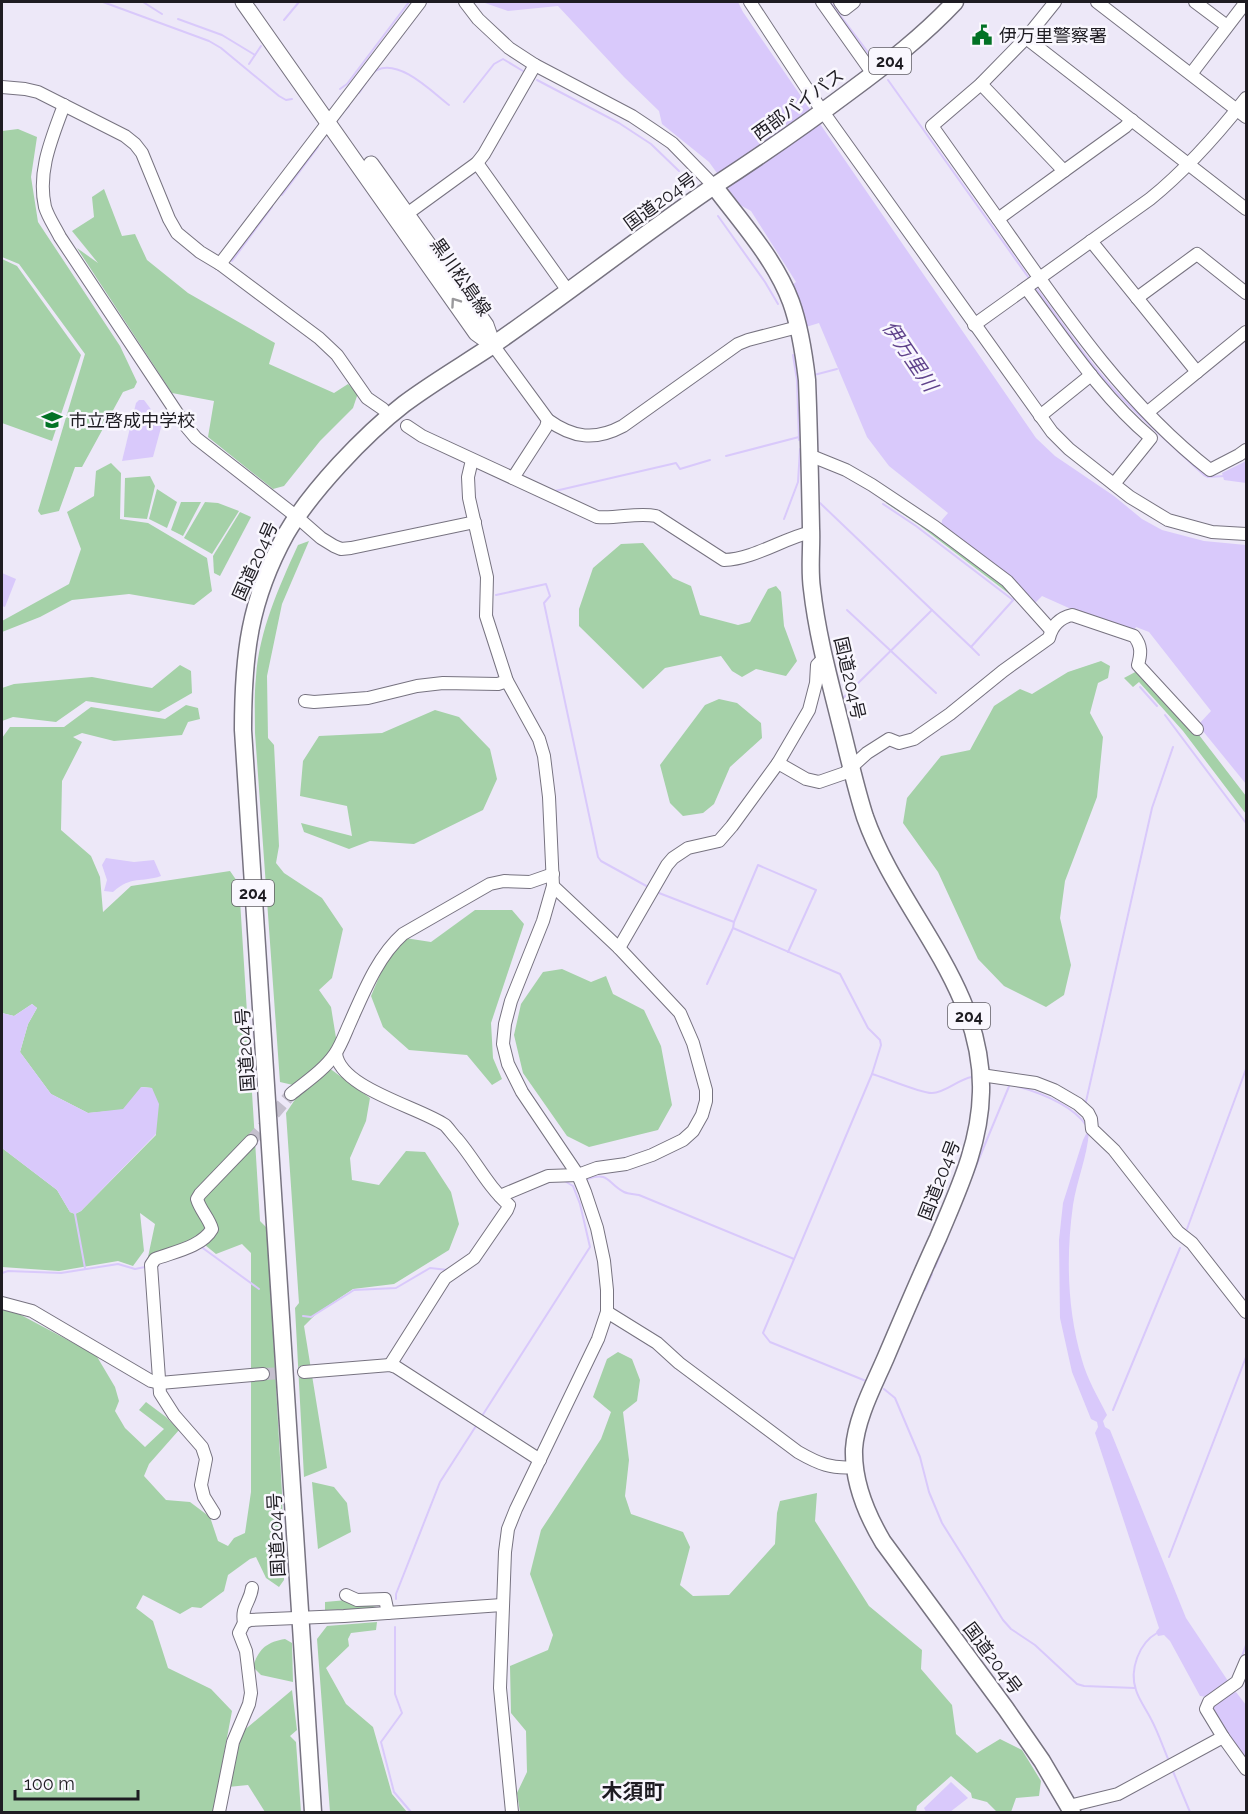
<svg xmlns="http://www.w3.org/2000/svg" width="1248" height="1814" viewBox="0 0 1248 1814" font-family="Raleway,'Noto Sans JP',sans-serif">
<rect width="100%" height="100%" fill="#ede8f8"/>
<g fill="#a5d1a8">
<polygon points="18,129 37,137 31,177 38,222 120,346 137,382 134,388 123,392 82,467 75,467 59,511 41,515 38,511 85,354 19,264 2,257 2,131"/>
<polygon points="104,189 122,236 135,234 147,260 188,293 275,343 269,364 334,393 348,384 358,393 353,408 320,441 284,486 273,489 208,437 214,401 172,393 77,248 98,263 72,231 94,217 92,197"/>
<polygon points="2,259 17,266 81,355 52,441 2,423"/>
<polygon points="111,463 121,473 120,519 148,523 207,558 212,591 194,605 129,594 72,600 40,617 2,632 2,621 69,584 81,549 67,512 94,496 96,471"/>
<polygon points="150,476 155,486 147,519 124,517 125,478"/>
<polygon points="157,489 177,502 167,528 149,519"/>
<polygon points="890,499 1015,592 1012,596 919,525 886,503"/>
<polygon points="181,502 201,502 183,536 171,530"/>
<polygon points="205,502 218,503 239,511 212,554 184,538"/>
<polygon points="240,512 251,517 220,576 214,573 213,556"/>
<path d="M309,541L282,604L267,676L268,738L274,745L279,846L276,863L284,873L322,898L343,929L332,978L319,990L331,1007L337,1044L325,1065L370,1098L366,1121L350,1158L352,1180L379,1185L406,1151L425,1152L451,1192L459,1224L449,1250L394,1284L353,1289L317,1313L304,1326L327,1468L304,1477L295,1308L299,1303L286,1113L296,1098L293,1085L280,1082L255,733C255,715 254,696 256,677C259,631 279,587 298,545Z"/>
<polygon points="643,543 673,578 691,586 700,615 738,625 750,622 768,589 776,586 781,592 784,626 797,661 786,676 756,669 742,677 732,671 721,656 665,668 643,689 579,626 579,609 593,568 621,544"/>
<polygon points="1101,661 1110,666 1108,678 1098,683 1090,713 1103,737 1097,797 1065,881 1060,918 1071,965 1064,995 1046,1007 1004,986 978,959 938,872 903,823 907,798 941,756 970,750 994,706 1020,689 1032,694 1068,672"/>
<polygon points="180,665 191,671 192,693 159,712 86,701 56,722 13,717 2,721 2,688 14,684 92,677 152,688"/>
<polygon points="1139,670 1192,726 1246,796 1246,814 1183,731 1139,682 1133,687 1124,678"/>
<polygon points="719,699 737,703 761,723 762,738 730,767 714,804 703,813 683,816 670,803 660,765 705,705"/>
<polygon points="186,705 198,708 200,719 188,722 182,735 114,741 82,733 73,737 82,742 62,781 61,830 91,856 100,877 103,912 131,886 230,871 239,884 260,1221 267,1228 282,1493 284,1580 279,1587 266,1578 256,1557 250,1559 228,1575 224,1591 201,1608 192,1607 180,1614 143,1595 136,1608 153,1621 168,1668 211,1689 232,1711 213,1812 2,1812 2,1308 21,1315 96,1355 115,1387 119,1401 115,1411 125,1428 145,1447 164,1429 139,1410 146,1402 166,1417 179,1430 149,1464 144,1476 166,1500 190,1502 210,1517 218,1541 228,1546 234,1538 245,1533 251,1492 251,1253 242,1244 216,1254 205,1245 206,1225 204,1237 148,1257 155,1224 140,1213 144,1251 133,1266 118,1261 59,1271 2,1267 2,1148 57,1190 70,1212 75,1214 81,1211 156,1135 152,1088 142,1087 123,1110 88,1113 51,1094 20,1052 28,1024 37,1008 32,1004 14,1016 2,1013 2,738 10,727 64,727 91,707 165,719"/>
<polygon points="435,710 459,717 490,749 497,779 483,810 414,844 370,841 349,849 304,832 301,823 352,836 347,806 300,796 303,761 319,736 382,733"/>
<polygon points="475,910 512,910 524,924 491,1023 493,1058 502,1079 492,1085 467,1055 409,1050 383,1027 371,996 388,956 405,938 431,942"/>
<polygon points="562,969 591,982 606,976 613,994 644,1010 661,1046 672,1105 658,1130 589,1147 567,1136 523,1073 514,1035 521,1004 543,972"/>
<polygon points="618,1352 632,1359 640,1380 637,1401 623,1412 629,1460 625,1496 631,1514 683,1532 690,1547 680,1585 693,1596 729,1595 775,1544 777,1513 780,1501 817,1493 815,1521 869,1606 922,1650 921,1669 952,1705 956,1734 977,1753 1000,1739 1022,1750 1041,1781 1039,1796 1016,1798 1011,1812 997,1812 987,1802 972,1798 971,1793 951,1776 917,1806 916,1812 520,1812 517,1793 527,1772 526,1731 511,1713 510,1666 548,1650 553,1635 530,1574 541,1530 601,1439 611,1412 593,1397 607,1359"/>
<polygon points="312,1482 334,1487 347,1503 351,1532 318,1549"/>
<polygon points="347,1600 381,1608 325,1610 325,1602"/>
<polygon points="377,1622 376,1630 351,1633 348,1639 349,1646 326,1668 346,1704 373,1727 392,1794 407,1812 330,1812 317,1639 327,1626"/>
<path d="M285,1639L292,1643L293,1682L261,1675L253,1667C258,1649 267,1642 285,1639Z"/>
<polygon points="292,1690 297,1730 290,1736 296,1742 301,1812 265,1812 248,1785 228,1787 242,1732"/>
</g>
<g fill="#d9c9fb">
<polygon points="482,2 738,2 743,12 1036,438 1055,456 1114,496 1142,519 1162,530 1204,541 1246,545 1246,784 1198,725 1211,711 1149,632 1136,627 1133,632 1080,613 1042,596 1035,603 941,527 942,520 948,513 889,466 867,437 819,323 806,327 791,286 796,282 751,211 740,205 709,162 662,124 659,111 624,77 558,6 508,11"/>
<polygon points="139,400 144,400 162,424 153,457 122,461 136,403"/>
<polygon points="1246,461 1246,483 1224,480 1222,473"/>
<polygon points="2,573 16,579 5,607 2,606"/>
<path d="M106,858L134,862L154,860L161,876C141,883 132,875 113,892L104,891L107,880L102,865Z"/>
<polygon points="32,1004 37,1008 28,1024 20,1052 51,1094 88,1113 123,1109 141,1087 152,1088 159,1104 156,1134 81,1211 75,1214 70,1212 57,1190 2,1148 2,1013 14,1016"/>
<path d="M1089,1132C1087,1157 1077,1180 1073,1205C1066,1256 1067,1310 1082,1360C1087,1379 1098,1397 1107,1415L1103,1421L1105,1427L1110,1430L1186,1618L1228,1681L1226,1695L1236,1692L1246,1705V1761L1213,1709L1214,1704L1207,1697L1200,1696L1170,1641L1164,1635L1158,1636L1156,1632L1159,1628L1095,1433L1098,1427L1097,1422L1091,1419L1072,1372L1060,1318L1059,1240L1063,1203L1083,1140L1086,1134Z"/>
<polygon points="951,1782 968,1798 950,1812 926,1812 924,1808"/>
</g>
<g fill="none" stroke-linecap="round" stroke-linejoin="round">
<g stroke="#d9c9fb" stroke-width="2">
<polyline points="103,2 209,41 221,48 279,96 286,100 292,99"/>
<polyline points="143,2 162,14"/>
<polyline points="830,2 870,55"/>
<polyline points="178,19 222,35 255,55"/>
<polyline points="284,20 299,2"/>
<polyline points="249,64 261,46"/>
<polyline points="537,80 619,123 651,144 679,171"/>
<polyline points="888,80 1031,281"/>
<polyline points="340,89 347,84 409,2"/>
<path d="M359,93C364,86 370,74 377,70C400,59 432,92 449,105"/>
<polyline points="464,102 494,64 503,59 523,71"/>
<polyline points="345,110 349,106"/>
<polyline points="282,195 318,147"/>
<polyline points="718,216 765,282 778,304"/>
<polyline points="232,261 272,207"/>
<path d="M1036,288C1062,323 1087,361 1117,393C1145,422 1175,448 1204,475L1208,477L1225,476"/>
<polyline points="793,355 797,380 799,440"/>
<polyline points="814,375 837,369"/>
<polyline points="726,456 799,437"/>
<polyline points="555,491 676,463 680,469 710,460"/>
<polyline points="820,503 932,610"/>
<polyline points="883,504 916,526 1013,600"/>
<polyline points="784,519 798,482 800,449"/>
<polyline points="496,595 546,584 550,596 544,603 598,857 601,861 650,888"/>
<polyline points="847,610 936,693"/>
<polyline points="971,647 979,655"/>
<polyline points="1140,687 1157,706"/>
<polyline points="843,698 932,610 971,647 1015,598"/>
<polyline points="1165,715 1246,823"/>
<polyline points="659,893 734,922 733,928 707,984"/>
<polyline points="734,922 758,865 816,890 788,952"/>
<polyline points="733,928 840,974 868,1028 880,1040 881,1045 872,1074 763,1333 770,1342 866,1381"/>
<path d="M872,1074C883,1077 923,1094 932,1093C946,1093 958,1079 972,1077"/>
<path d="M1016,1086C1041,1093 1071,1104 1086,1125"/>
<polyline points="1085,1106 1152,808 1173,747"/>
<polyline points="971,1178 1010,1084"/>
<path d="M588,1179C609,1171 608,1184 624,1192C628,1194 634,1194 639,1195L794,1259"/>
<polyline points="75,1214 85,1268"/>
<polyline points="1180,1226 1192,1236"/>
<polyline points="1187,1229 1246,1069"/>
<polyline points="200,1246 259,1289"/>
<polyline points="935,1267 943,1248"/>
<polyline points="2,1273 8,1271 61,1273 118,1264 135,1269 145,1267"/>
<polyline points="1226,1277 1246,1302"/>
<polyline points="925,1290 932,1274"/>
<polyline points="303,1316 311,1317 354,1290 396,1288 430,1268 448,1270"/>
<polyline points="884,1389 895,1398 920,1457 929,1492 942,1523 1003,1620 1011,1629 1035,1645 1077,1684 1084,1686 1135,1688"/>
<polyline points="1113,1410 1180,1248"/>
<polyline points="482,1416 590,1247 580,1204 573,1186 563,1180"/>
<polyline points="1169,1557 1246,1357"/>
<polyline points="396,1599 396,1594 440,1482 476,1426"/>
<polyline points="395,1627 395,1694 402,1713 381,1742 394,1792 411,1812"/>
<path d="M1157,1633C1139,1643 1129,1670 1136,1690C1139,1700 1146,1709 1151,1719C1158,1732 1163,1747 1169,1761"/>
<polyline points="1241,1659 1246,1645"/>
<polyline points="1172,1769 1190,1812"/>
</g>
<g stroke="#c4bfcd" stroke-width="12" stroke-dasharray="12 6" stroke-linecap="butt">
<polyline points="251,1141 291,1094"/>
<polyline points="263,1374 304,1372"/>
</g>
<g stroke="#777380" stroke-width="14">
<g id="minor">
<polyline points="465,2 478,19 509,48 535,65 632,116 653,130 672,143 714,186"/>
<polyline points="750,2 811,95 1052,432 1069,449 1130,497 1168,520 1212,532 1246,534"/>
<polyline points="822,2 873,74"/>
<polyline points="840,2 845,9 854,2"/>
<path d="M1055,2L1026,38L981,84L932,126C954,157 976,188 998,219C1061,309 1123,402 1210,470L1239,455L1246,450"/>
<polyline points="1097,2 1246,117"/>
<polyline points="1195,2 1227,26"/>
<polyline points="1026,38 1246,209"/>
<polyline points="1191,74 1246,2"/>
<polyline points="981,84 1064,171 998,219"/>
<polyline points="2,87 25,89 38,92 125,136 135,144 142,153 169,219 177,233 200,252 220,264 319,338 337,355 367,398 383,409"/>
<path d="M64,105C52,138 37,171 45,207C48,217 55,227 60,237L185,425L196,438L297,517L321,538L334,546L341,549L351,548L475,522"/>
<polyline points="477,163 568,291"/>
<polyline points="1064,171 1125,127 1132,120"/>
<polyline points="400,219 477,163 484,154 535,65"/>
<polyline points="1091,241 1197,372"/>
<polyline points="220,264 420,2"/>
<path d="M1026,288C1065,340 1101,396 1151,438L1114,484"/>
<polyline points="1137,298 1197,254 1246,293"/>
<path d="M974,325L1150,199C1187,169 1217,135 1246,98"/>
<path d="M493,345L548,420C573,438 595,441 623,426L738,344L748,340L798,327"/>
<polyline points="1148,412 1246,332"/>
<polyline points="1040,416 1091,375"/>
<path d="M407,426L422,436L597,517C617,519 637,512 656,516L724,560C754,559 782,539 811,532"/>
<polyline points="809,455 846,470 872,485 935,527 1007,581 1051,630"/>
<polyline points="472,460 468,477 469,498 487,577 486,616 507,681 539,739 544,756 549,797 553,886 543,921 511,1001 505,1024 503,1044 508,1064 522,1092 578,1175 585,1192 597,1228 604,1261 607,1290 607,1312 598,1339 516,1509 508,1529 505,1552 500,1688 512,1812"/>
<polyline points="513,478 546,427 548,420"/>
<polyline points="305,701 314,702 368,698 417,686 443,683 498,684 507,681"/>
<path d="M778,763L806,779L819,782L845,773L867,753L889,739L899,743L914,739L950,714L1003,671L1049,638C1052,626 1059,618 1072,615L1134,636C1142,646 1141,654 1138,665L1197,729"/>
<polyline points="619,948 667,865 673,858 688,848 719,841 732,826 778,763 809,710 816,683 817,665 824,658"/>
<path d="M336,1053C339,1088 419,1107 445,1125C449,1129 453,1135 457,1139C475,1160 488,1187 509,1205L507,1210L474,1258L445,1278L390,1365"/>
<polyline points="981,1075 1036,1083 1054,1090 1078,1104 1088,1113 1091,1119 1092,1129 1114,1150 1178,1232 1192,1243 1246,1312"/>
<path d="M291,1094C306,1082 324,1070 335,1054C341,1045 345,1034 349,1025C363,994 377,957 403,934L490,884L504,881L530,882L553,874"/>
<polyline points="500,1196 548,1176 578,1175 597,1168 626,1164 652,1155 683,1140 693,1131 702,1115 706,1101 706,1090 693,1043 680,1013 619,948 553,886"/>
<polyline points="2,1303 32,1311 151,1381 160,1383 263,1374"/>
<path d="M607,1312L657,1343L679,1363L798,1452C819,1464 831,1469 855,1467"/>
<polyline points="304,1372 390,1365 396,1367 540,1460"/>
<path d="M214,1513L204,1497L201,1485L206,1459L202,1447L174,1415L160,1393L151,1265L155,1259C173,1252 202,1247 212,1229C209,1218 200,1210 197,1199L200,1194L251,1141"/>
<polyline points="346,1595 357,1600 385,1599 388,1613"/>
<path d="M244,1623C241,1606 250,1603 252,1588"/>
<polyline points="1223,1737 1246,1769"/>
<polyline points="1069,1806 1118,1794 1223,1737 1206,1709 1209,1702 1237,1682 1246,1661"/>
<polyline points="219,1812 233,1742 249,1704 251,1693 246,1651 239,1633 244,1623 250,1620 344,1616 502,1605"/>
</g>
</g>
<g stroke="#777380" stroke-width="17">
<g id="major">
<polyline points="243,2 476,333 493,345"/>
<polyline points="371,164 486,325 493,345"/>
</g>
</g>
<g stroke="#777380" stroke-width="19">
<g id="highway">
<path d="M714,186C741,222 775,259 791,302C800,327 804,354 807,380C809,429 810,478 811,528C812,548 809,569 812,589C817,634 829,678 840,722C848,753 855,786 865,817C898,911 984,986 981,1092C980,1145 958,1190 938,1238C920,1277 903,1317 886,1357C874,1385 856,1418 854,1449C853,1482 867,1515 883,1542L1006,1709L1042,1761L1072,1812"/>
<path d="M313,1812L243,730C243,655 249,601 286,534C311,491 364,435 404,404C432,383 463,365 493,345C567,294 639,237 714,186C760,156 805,125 849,92C887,64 923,36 955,2"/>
</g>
</g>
<use href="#minor" stroke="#fff" stroke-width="12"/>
<use href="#major" stroke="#fff" stroke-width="15"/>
<use href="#highway" stroke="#fff" stroke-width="16"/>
</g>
<defs><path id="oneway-chevron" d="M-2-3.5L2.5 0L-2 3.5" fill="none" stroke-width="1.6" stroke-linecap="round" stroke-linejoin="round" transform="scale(1.5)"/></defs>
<use stroke="#9a999c" href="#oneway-chevron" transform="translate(455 302) rotate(-125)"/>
<defs>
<g id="civic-bare" transform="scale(1.62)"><path d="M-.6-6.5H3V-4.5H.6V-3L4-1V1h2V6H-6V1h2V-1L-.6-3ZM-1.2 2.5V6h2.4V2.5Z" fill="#027225" stroke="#f9f7fe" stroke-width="2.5" paint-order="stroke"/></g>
<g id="school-bare" transform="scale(1.62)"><path d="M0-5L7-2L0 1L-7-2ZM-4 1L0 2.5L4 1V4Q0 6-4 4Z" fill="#027225" stroke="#f9f7fe" stroke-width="2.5" paint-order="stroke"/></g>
</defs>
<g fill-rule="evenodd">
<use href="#civic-bare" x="982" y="35"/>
<use href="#school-bare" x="52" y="420"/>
</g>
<g text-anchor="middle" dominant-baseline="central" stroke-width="5" stroke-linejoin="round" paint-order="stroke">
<g fill="#f9f7fe" stroke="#605e64" stroke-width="1.5">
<rect x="869" y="48" width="42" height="26" rx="4.5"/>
<rect x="232" y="880" width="42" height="26" rx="4.5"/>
<rect x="948" y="1003" width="42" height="26" rx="4.5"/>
</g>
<g font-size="16" font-weight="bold" fill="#1e1c22">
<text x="890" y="61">204</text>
<text x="253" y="893">204</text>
<text x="969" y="1016">204</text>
</g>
<g font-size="18" fill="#1e1c22" stroke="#f9f7fe" text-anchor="start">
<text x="999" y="35">伊万里警察署</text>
<text x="69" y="420">市立啓成中学校</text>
</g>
<g font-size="18" fill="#1e1c22" stroke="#f9f7fe">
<text transform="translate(798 104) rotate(-36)">西部バイパス</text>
<text transform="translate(660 201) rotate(-36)">国道204号</text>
<text transform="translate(461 277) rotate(55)">黒川松島線</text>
<text transform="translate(255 561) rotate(-66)">国道204号</text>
<text transform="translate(850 678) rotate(77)">国道204号</text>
<text transform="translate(245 1050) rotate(-94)">国道204号</text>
<text transform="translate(939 1180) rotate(-69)">国道204号</text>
<text transform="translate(276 1535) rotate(-93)">国道204号</text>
<text transform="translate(993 1658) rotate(53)">国道204号</text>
</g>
<g font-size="20" font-style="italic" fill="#60438c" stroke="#f9f7fe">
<text transform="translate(910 356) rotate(56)">伊万里川</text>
</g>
<g font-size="21" font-weight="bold" fill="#1e1c22" stroke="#f9f7fe">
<text x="633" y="1791">木須町</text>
</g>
</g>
<rect width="1248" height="1814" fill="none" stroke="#1e1c22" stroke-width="6"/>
<path d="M15 1790v9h123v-9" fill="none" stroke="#1e1c22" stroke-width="3"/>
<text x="24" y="1790" font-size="18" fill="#1e1c22" stroke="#f9f7fe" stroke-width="4.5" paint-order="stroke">100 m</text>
</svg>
